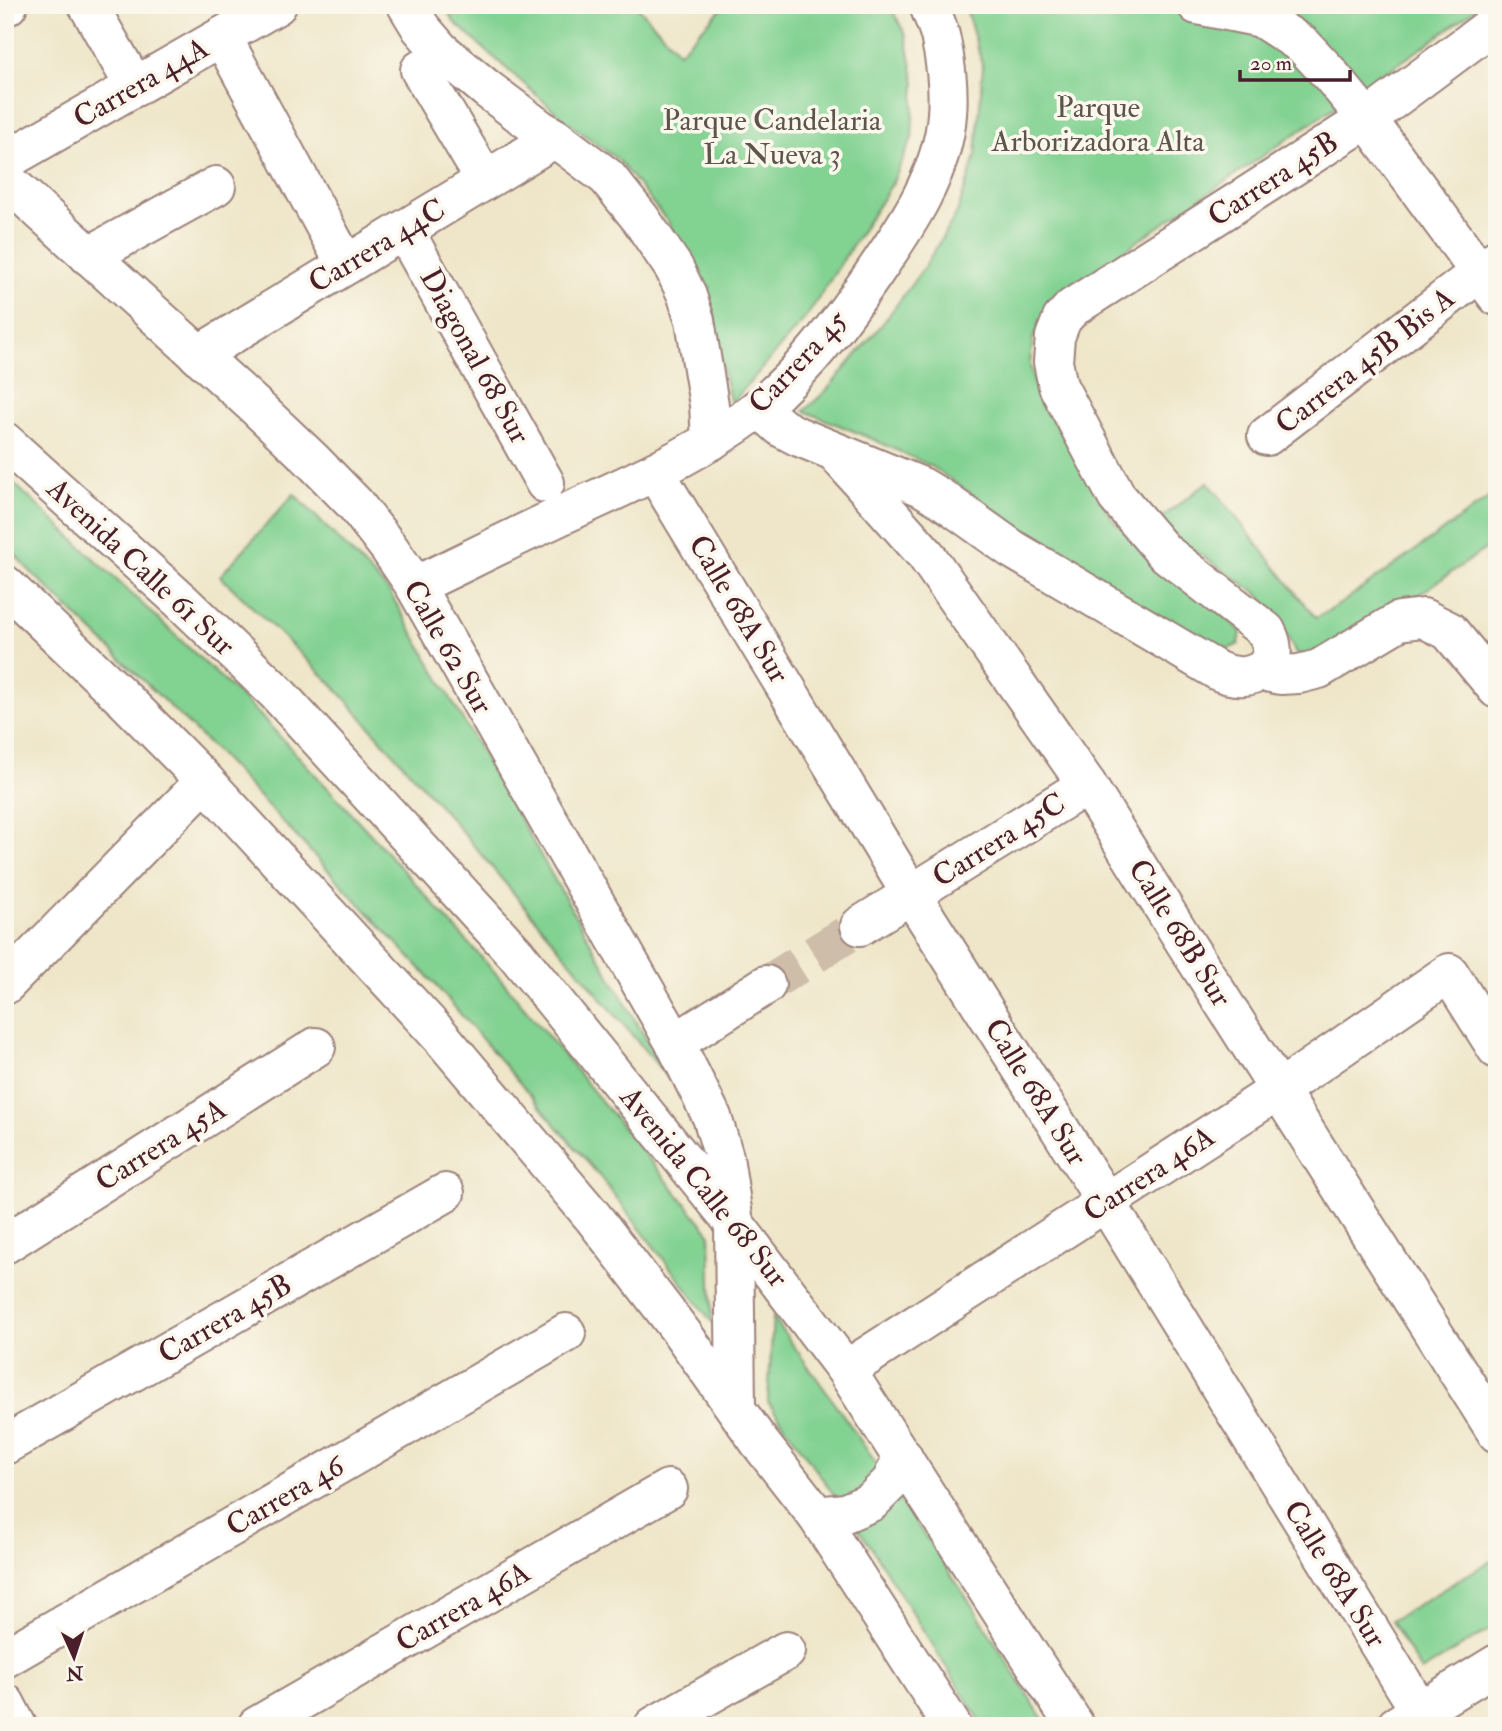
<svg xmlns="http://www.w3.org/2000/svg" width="1502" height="1731" viewBox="0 0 1502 1731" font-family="'IM FELL Double Pica',serif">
<rect width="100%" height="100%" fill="#fbf7ec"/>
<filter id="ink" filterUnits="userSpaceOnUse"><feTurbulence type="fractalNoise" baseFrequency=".0143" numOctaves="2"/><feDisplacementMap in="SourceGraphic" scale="14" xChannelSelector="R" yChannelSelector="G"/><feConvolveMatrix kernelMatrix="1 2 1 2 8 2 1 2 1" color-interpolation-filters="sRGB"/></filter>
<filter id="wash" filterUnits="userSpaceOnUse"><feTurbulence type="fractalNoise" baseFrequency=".00686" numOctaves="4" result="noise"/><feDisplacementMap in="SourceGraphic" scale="28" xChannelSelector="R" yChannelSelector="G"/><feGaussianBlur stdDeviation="1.57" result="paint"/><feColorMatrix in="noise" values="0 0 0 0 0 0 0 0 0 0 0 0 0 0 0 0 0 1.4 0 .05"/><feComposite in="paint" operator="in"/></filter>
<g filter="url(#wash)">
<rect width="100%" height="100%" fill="#efe6c9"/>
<g fill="#82d292" stroke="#66785e" stroke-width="2">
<polygon points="444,5 636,5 679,52 725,5 890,5 906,36 915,82 912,138 892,184 807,316 731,404 703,286 668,222 618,160 566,121 454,22"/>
<polygon points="965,5 1481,5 1426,45 1135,243 1064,297 1046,316 1033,338 1030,364 1036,391 1113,520 1241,631 1239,644 1228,649 1215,647 1161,617 1046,546 931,466 868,437 804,411 827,390 884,322 925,266 957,213 976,155 983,67"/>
<polygon points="5,475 257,712 364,827 500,978 710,1233 712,1322 597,1173 433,982 219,754 26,567 5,543"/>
<polygon points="1208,482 1316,618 1343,602 1497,492 1497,552 1491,545 1394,612 1311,655 1296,654 1279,619 1257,593 1183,543 1157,521"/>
<polygon points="294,494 389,591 669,1079 454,822 334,686 220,576"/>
<polygon points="773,1317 848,1422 975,1610 1047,1726 983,1726 873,1550 768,1402"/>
<polygon points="1497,1557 1497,1625 1421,1671 1391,1621"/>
</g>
</g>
<g filter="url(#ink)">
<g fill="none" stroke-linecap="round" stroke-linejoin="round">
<polyline stroke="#cebea9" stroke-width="38" stroke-dasharray="38 19" stroke-linecap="butt" points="766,985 860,926"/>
<g stroke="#9c827a" stroke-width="42">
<g id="minor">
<polyline points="88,5 135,87"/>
<polyline points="407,5 421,28 440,50 487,89 540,129 555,138 607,177 640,218 674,268 686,293 695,320 709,405 711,441"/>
<polyline points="1197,5 1261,18 1303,45 1329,73 1367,119 1497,296"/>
<polyline points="5,7 8,5"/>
<polyline points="222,37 346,265"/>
<polyline points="420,70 485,180"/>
<polyline points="5,161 277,5"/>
<polyline points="5,179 254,405 312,460 355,504 389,548 415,586 675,1043 712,1117 724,1157 734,1223 736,1408"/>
<polyline points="404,230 545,483"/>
<polyline points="89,256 216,186"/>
<polyline points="198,355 555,138"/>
<path d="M759,408L782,428L797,436L922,487L942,499L1012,549L1218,671C1250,686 1286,667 1266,631L1164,552L1117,497L1058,386L1053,362L1055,337L1062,319L1072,308L1367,119L1497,22"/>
<polyline points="1267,436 1497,259"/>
<polyline points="840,458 926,555 1087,785 1186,944 1497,1433"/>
<polyline points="655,472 911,894 1106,1202 1420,1711"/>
<path d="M415,586C469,560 523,533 577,508C632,483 687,458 737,424C793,386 834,331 872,276C905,228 943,174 947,114C949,90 946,64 941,40C939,28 933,17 929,5"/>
<polyline points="1261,671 1280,675 1299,674 1319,669 1399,621 1423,618 1449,631 1497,689"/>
<polyline points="860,926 1087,785"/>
<polyline points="5,985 205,781"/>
<polyline points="675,1043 766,985"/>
<polyline points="5,1244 316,1047"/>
<polyline points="846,1370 1279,1090 1449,973 1497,1049"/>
<polyline points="5,1445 445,1193"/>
<polyline points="5,1658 566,1333"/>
<polyline points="5,1703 17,1726"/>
<polyline points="257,1726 668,1489"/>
<polyline points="654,1726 786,1651"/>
<polyline points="1396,1726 1497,1664"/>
</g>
</g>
<g stroke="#9c827a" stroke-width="42">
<g id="major">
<polyline points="5,442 181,601 276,692 516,954 734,1223 846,1370 1075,1726"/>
<polyline points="5,585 125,700 205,781 442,1038 593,1217 682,1333 760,1443 817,1516 952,1726"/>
<polyline points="817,1516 845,1513 871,1502 891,1482 903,1457"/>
</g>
</g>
<use href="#minor" stroke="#fff" stroke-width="38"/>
<use href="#major" stroke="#fff" stroke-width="38"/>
</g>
</g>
<g text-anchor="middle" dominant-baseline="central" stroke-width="7" stroke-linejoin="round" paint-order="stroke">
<g font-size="30" fill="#4a1f2b" stroke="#fbf7ec">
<text transform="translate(141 83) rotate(-30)">Carrera 44A</text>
<text transform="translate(1273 179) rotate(-33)">Carrera 45B</text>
<text transform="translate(377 246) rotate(-31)">Carrera 44C</text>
<text transform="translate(475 356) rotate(61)">Diagonal 68 Sur</text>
<text transform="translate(1365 361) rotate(-38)">Carrera 45B Bis A</text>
<text transform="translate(798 362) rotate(-47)">Carrera 45</text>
<text transform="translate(141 567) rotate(43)">Avenida Calle 61 Sur</text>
<text transform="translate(739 609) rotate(59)">Calle 68A Sur</text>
<text transform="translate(448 647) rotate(60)">Calle 62 Sur</text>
<text transform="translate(999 840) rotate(-32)">Carrera 45C</text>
<text transform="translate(1180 933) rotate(58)">Calle 68B Sur</text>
<text transform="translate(1036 1092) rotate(58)">Calle 68A Sur</text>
<text transform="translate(161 1145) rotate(-32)">Carrera 45A</text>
<text transform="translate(1149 1174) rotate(-33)">Carrera 46A</text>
<text transform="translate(704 1187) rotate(51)">Avenida Calle 68 Sur</text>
<text transform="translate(225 1319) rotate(-30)">Carrera 45B</text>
<text transform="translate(285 1496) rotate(-30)">Carrera 46</text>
<text transform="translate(1335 1574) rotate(58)">Calle 68A Sur</text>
<text transform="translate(463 1607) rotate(-30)">Carrera 46A</text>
</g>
<g font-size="30" fill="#5b554a" stroke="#fbf7ec">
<text x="1098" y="107">Parque<tspan x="1098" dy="34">Arborizadora Alta</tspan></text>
<text x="772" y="120">Parque Candelaria<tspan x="772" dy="34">La Nueva 3</tspan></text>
</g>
</g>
<rect width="1502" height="1731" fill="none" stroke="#fbf7ec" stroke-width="28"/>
<g transform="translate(74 1657) rotate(177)" stroke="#fbf7ec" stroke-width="5" paint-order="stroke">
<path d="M0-5L12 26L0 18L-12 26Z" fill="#4a1f2b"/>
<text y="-10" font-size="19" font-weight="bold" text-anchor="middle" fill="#4a1f2b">N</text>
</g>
<path d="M1240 70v10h110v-10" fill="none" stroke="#4a1f2b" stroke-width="3.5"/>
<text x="1250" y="70" font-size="21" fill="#4a1f2b" stroke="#fbf7ec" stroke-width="5" paint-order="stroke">20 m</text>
</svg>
